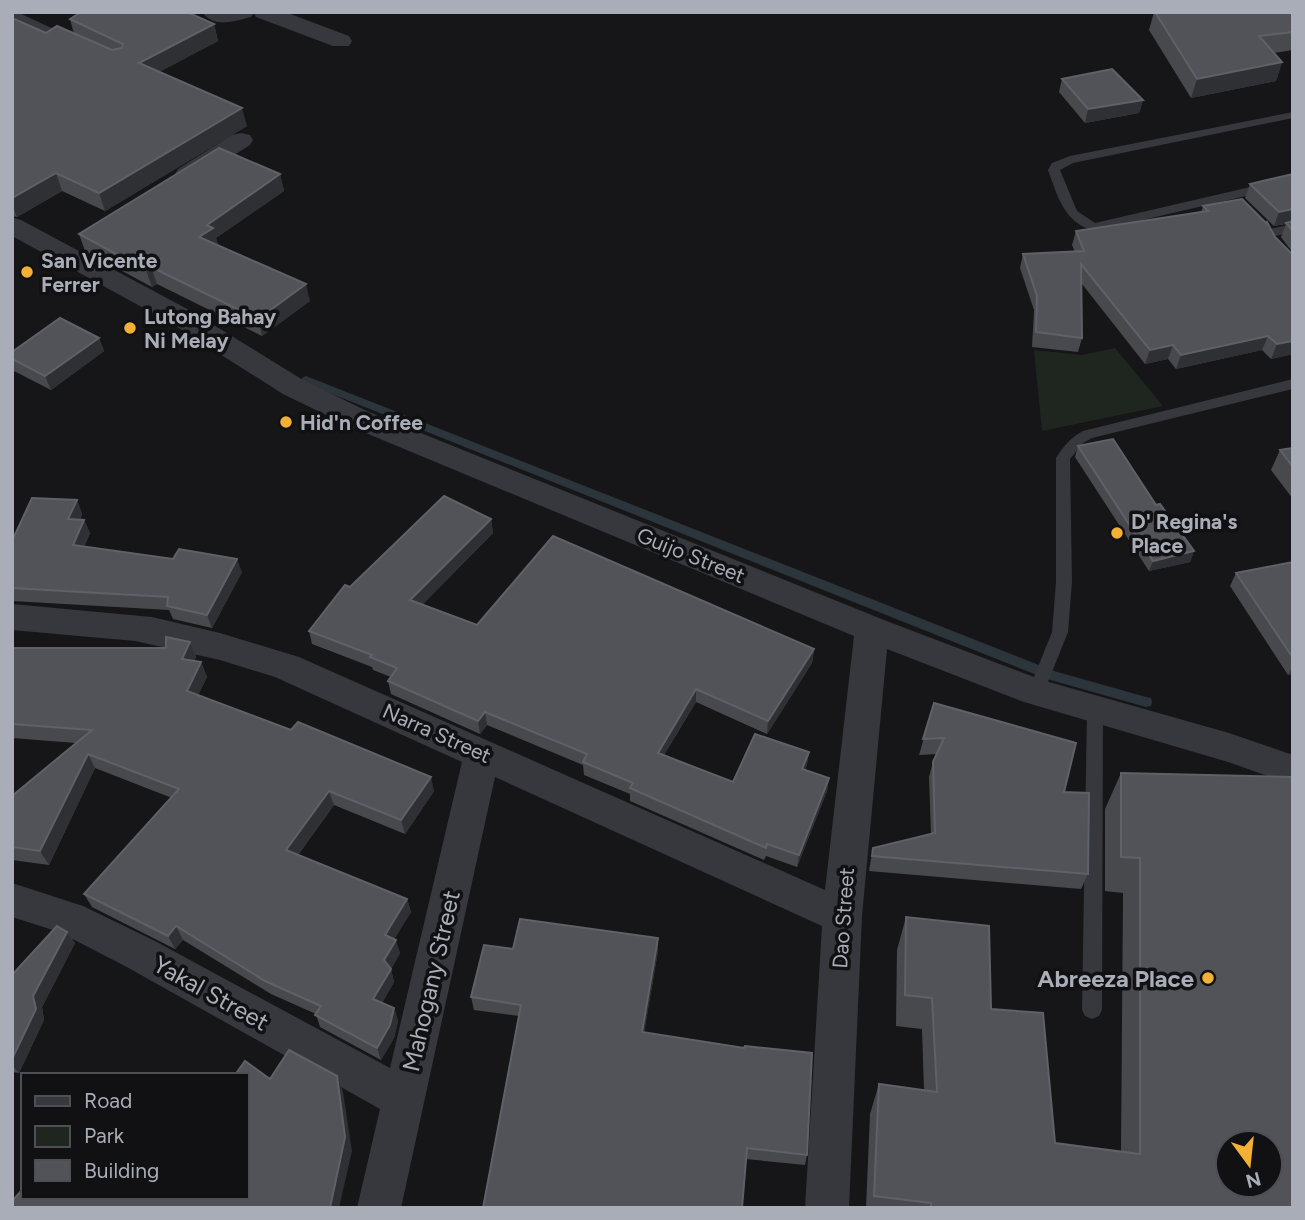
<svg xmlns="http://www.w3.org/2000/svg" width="1305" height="1220" viewBox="0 0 1305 1220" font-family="Figtree,sans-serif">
<rect width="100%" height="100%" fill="#161618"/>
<polygon fill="#1e261f" points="1115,348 1163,406 1042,431 1034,350 1082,355"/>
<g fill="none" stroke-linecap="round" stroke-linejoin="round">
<polygon fill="#2c353c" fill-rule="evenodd" points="306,376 1054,671 1146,697 1151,698 1152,702 1151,706 1146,707 1047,679 302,382 301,380 302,378"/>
<g fill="#37383d" fill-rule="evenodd">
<polygon points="12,12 17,12 73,38 64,40 12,18"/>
<path d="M1293,112V118L1073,163L1060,170L1077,211L1095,223L1293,177V185L1095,231C1064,223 1058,197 1048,170L1052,163L1070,156Z"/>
<polygon points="1293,224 1293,232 1270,237 1264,233 1266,230"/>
<path d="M1293,379V389L1092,438L1083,443L1070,459L1072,582L1068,632L1042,697H1030L1028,692L1052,632L1056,582V458C1063,447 1071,437 1083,431Z"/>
<polygon points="1095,704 1101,706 1103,711 1102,1010 1099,1016 1092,1019 1085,1016 1082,1010 1087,711 1089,706"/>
</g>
<g fill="#37383d" fill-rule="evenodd">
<path d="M202,12H285L349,36L352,41L349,46H333L256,17L254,13L251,17C234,21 215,29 202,12Z"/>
<polygon points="241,133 250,135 253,140 250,145 196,179 187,181 178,179 175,174 178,169 232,135"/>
<polygon points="12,217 21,220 191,311 303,380 369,412 884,620 1042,680 1229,733 1293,755 1293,785 1228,762 1024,702 887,649 862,916 849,1208 805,1208 822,926 495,777 401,1208 357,1208 380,1109 125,966 59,932 12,917 12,883 83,906 153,940 390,1068 462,762 275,677 220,660 135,641 12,630 12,604 152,617 220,633 299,657 825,890 854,636 349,426 283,394 171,323 12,236"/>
</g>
</g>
<g fill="#47494d">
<polygon points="1154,12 1293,12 1293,50 1274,53 1282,62 1276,81 1191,98 1149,30"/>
<polygon points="12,18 46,33 74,34 70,19 214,24 218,41 159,72 247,126 105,211 62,191 17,217 12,216"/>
<polygon points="1062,79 1143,100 1139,113 1085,123 1059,92"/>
<polygon points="280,174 284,191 216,238 218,245 310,301 262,336 157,284 152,287 85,251 79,234"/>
<polygon points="1293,174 1293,253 1281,237 1286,224 1274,226 1245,198 1250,184"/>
<polygon points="1242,199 1293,354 1271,359 1262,350 1176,369 1168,359 1145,364 1082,284 1082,338 1078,352 1032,347 1034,310 1020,268 1023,254 1075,252 1072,245 1076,231 1201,212 1203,206"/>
<polygon points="99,338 104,351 51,390 12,370 12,352"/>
<polygon points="1078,446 1156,505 1194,551 1190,562 1149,571 1075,457"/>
<polygon points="1293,448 1293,499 1271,470 1280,450"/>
<polygon points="77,500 82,514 80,520 84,520 90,533 84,547 242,572 212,628 173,619 169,610 12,601 12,541"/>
<polygon points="491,519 493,533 422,605 477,625 814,649 812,663 767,734 696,702 664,755 733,782 809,752 807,764 805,770 829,778 827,791 797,867 766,856 764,860 630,801 630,794 584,775 583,765 487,725 480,734 391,694 388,681 391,677 373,670 372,667 312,644 309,631 350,587"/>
<polygon points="1293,562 1293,674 1288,675 1230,586 1236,573"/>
<polygon points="190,642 196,657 194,661 201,662 207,677 198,695 434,791 405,834 334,805 298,855 407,899 411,912 394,939 400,953 391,969 394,982 382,1003 394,1008 398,1021 394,1038 381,1060 320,1027 316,1014 271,994 183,940 175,949 92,907 84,894 172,798 95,768 49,865 12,860 12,796 76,743 12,738 12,648 166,648"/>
<polygon points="934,703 1064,792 1088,874 1081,889 869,871 873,848 931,834 929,777 933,762 937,754 919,755"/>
<polygon points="1121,773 1293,1208 866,1208 870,1114 879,1084 924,1090 922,1029 896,1026 897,950 906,917 991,1009 1055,1143 1121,1151 1123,893 1105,891 1105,809"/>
<polygon points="67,932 75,943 42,1007 44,1020 19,1073 12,1072 12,975"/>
<polygon points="658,938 658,951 644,1033 807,1155 805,1165 746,1159 519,1016 474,1010 471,997"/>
</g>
<g fill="#2f3033">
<polygon points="214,24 218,41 144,80 139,63"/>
<polygon points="1282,62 1276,81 1191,98 1197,79"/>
<polygon points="1143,100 1139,113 1085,123 1088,109"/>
<polygon points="242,108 247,126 105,211 99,193"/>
<polygon points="56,173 62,191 17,217 12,204 12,198"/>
<polygon points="280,174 284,191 216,238 218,245 199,237 207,225"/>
<polygon points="1293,209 1293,222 1274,226 1279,212"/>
<polygon points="151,267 157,284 152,287 146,270"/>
<polygon points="306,284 310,301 262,336 258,319"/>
<polygon points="1268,336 1262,350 1176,369 1181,355"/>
<polygon points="99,338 104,351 51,390 45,376"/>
<polygon points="1293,341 1293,354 1271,359 1277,344"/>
<polygon points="1173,345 1168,359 1145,364 1150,350"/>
<polygon points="77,500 82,514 74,532 68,519"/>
<polygon points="491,519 493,533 413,614 410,600"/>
<polygon points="84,520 90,533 79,559 73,545"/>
<polygon points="1194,551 1190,562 1149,571 1153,561"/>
<polygon points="237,559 242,572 212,628 207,615"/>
<polygon points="190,642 196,657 187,674 182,659"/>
<polygon points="814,649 812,663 767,734 768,721"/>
<polygon points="201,662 207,677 193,706 187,691"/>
<polygon points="1293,667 1293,674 1288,675"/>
<polygon points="696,689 696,702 658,765 658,753"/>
<polygon points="485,712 487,725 480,734 478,721"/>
<polygon points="809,752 807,764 800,782 802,769"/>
<polygon points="88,754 95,768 49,865 40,851"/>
<polygon points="431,777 434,791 405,834 401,820"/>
<polygon points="829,778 827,791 797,867 799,855"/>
<polygon points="329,791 334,805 291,864 286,850"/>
<polygon points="407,899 411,912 389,948 385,935"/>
<polygon points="176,926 183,940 175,949 168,936"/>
<polygon points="67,932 75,943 42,1007 44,1020 19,1073 12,1065 12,1059 33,996"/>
<polygon points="658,938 658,951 642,1044 642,1032"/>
<polygon points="396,940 400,953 391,969 394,982 377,1012 373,999 384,960"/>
<polygon points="394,1008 398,1021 394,1038 381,1060 377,1048"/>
<polygon points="337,1076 343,1092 352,1151 339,1208 330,1208"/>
</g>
<g fill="#525359" stroke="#5f6168" stroke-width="2" fill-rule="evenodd">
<polygon points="81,12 187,12 214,24 139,63 242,108 99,193 56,173 12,198 12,18 46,33 57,26 112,50 122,48 123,44 70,19"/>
<polygon points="1155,12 1293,12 1293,32 1259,36 1282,62 1197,79"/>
<polygon points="1112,69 1143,100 1088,109 1062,79"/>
<polygon points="219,148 280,174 207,225 213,228 199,237 306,284 258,319 151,267 146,270 79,234"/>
<polygon points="1293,174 1293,209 1279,212 1250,184"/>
<polygon points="1242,199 1266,223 1267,222 1275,237 1293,255 1293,341 1277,344 1268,336 1181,355 1173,345 1150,350 1081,264 1082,338 1036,332 1037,296 1023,254 1084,251 1076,231 1208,211 1203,206"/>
<polygon points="1293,221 1293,231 1286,223"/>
<polygon points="60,318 99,338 45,376 12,359 12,352"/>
<polygon points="1113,439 1156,505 1160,504 1194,551 1153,561 1078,446"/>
<polygon points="1293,448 1293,467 1280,450"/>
<polygon points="444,496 491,519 410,600 477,625 553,536 814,649 768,721 696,689 658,753 733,782 755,734 809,752 802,769 829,778 799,855 767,844 766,848 630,788 633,783 583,762 587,754 485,712 478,721 388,681 397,668 370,657 372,655 309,631 345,585 350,587"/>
<polygon points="32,498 77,500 68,519 84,520 73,545 173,559 179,549 237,559 207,615 167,606 168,597 12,588 12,541"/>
<polygon points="1293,562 1293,658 1236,573"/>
<polygon points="166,637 190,642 182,659 201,662 187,691 291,730 298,722 431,777 401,820 329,791 286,850 407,899 385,935 396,940 384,960 391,969 373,999 394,1008 390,1025 377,1048 315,1015 321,1006 265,981 176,926 168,936 84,894 179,789 88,754 40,851 12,847 12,796 92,730 12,724 12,648 166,648"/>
<polygon points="934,703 1076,743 1064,792 1089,793 1088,874 872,856 873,848 935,833 933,762 944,738 923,739"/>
<path d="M1121,773L1293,777V1208H931V1203L874,1196L879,1084L937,1092L932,998L905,995L906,917L989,926L991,1009L1043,1013L1055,1143L1140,1154V858L1121,857ZM1228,1143H1270V1185H1228Z"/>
<polygon points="520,919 658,938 642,1032 744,1048 745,1046 812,1053 807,1155 747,1148 742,1208 483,1208 521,1005 471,997 484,945 513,949"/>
<polygon points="57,926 67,932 33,996 36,1009 12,1059 12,975"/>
<polygon points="289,1050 337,1076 345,1137 330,1208 12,1208 12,1201 23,1189 23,1197 247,1197 247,1075 235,1075 245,1061 270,1079"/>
</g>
<g fill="#f2b134" stroke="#111113" stroke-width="2.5">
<circle cx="27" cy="272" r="7"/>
<circle cx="130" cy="328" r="7"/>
<circle cx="286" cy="422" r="7"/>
<circle cx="1117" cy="533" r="7"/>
<circle cx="1208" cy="978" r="7"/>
</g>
<g text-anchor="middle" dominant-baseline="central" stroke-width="7" stroke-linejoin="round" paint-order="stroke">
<g font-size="21" font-weight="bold" fill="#a8adb8" stroke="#111113" text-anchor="start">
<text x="41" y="260">San Vicente<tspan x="41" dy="24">Ferrer</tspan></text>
<text x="144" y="316">Lutong Bahay<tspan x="144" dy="24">Ni Melay</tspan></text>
<text x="300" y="422">Hid'n Coffee</text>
<text x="1131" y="521">D' Regina's<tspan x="1131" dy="24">Place</tspan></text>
</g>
<g font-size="21" fill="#a8adb8" stroke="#111113">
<text transform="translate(691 555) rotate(22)">Guijo Street</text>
<text transform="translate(437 733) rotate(24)">Narra Street</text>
<text transform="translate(843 918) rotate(-86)">Dao Street</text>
</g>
<g font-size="24" font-weight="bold" fill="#a8adb8" stroke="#111113" text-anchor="end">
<text x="1194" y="978">Abreeza Place</text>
</g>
<g font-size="24" fill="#a8adb8" stroke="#111113">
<text transform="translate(431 981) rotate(-77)">Mahogany Street</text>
<text transform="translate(211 993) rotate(29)">Yakal Street</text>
</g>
</g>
<rect width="1305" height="1220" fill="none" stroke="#a8adb8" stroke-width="28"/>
<rect x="21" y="1073" width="228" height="126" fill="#111113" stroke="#4d4f55" stroke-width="2"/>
<rect x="35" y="1096" width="35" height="10" fill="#37383d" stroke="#4d4f55" stroke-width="2"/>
<text x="84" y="1108" font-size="21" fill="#a8adb8">Road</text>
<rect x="35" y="1126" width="35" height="21" fill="#1e261f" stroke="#4d4f55" stroke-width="2"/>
<text x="84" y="1143" font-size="21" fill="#a8adb8">Park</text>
<rect x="35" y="1160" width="35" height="21" fill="#525359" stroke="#4d4f55" stroke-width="2"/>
<text x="84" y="1178" font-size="21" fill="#a8adb8">Building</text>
<g transform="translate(1249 1164) rotate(165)"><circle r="33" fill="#111113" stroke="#4d4f55" stroke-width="2"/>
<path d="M0-5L12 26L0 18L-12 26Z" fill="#f2b134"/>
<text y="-10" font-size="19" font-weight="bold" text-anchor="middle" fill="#a8adb8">N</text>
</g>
</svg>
